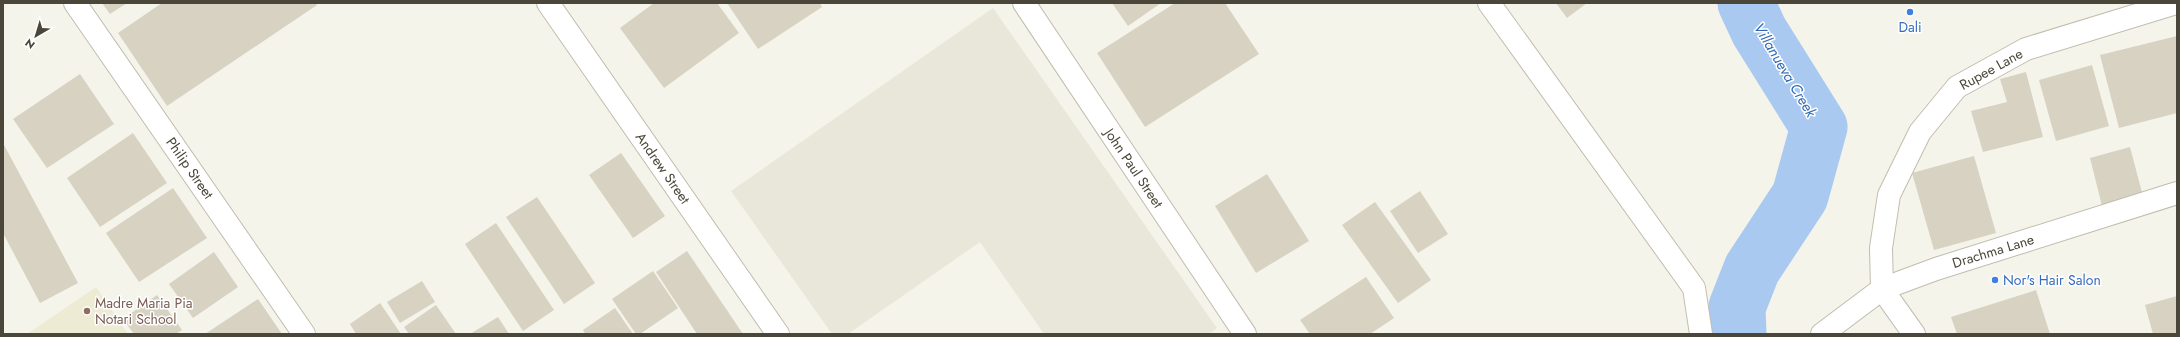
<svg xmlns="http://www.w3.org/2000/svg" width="2180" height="337" viewBox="0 0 2180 337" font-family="Jost,sans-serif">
<rect width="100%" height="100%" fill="#f5f4eb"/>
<polygon fill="#e9e7d9" points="993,8 1217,328 1209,334 1044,334 980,242 848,334 832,334 731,191"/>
<polygon fill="#eeebd5" points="96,287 128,334 27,334"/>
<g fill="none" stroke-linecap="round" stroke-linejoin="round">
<polyline stroke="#a9c9f1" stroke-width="57" points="1738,334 1737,307 1752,269 1800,196 1819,127 1759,31 1746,3"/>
</g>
<g fill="#d7d2c1">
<polygon points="102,3 127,3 110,14"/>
<polygon points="162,3 316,3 317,5 167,106 118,33"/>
<polygon points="654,3 717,3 739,33 664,88 620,28"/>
<polygon points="727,3 820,3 822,7 758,49"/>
<polygon points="1112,3 1161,3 1128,26"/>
<polygon points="1175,3 1225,3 1259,54 1145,127 1097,53"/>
<polygon points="1556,3 1587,3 1567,18"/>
<polygon points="2177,36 2177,113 2119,128 2100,55"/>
<polygon points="2092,65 2109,126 2056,141 2039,80"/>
<polygon points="2026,72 2043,137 1983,152 1971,111 2007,102 2000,79"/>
<polygon points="80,74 114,124 47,168 13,119"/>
<polygon points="133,133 167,183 100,227 67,178"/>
<polygon points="3,143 78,283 40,303 3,233"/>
<polygon points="2130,147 2144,200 2103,210 2090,158"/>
<polygon points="621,153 665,216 633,238 589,175"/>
<polygon points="1974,156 1996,233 1934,250 1912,173"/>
<polygon points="1267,174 1309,241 1256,273 1215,206"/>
<polygon points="173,188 207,238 139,282 106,233"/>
<polygon points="1420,191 1448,234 1418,253 1390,211"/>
<polygon points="537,197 595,283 564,304 506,217"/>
<polygon points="1375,202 1431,280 1398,303 1342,225"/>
<polygon points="496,223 554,310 523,331 465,244"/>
<polygon points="687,251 743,334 697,334 656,272"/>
<polygon points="214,252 238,287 193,318 169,284"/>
<polygon points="653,271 678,308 640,334 636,334 612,299"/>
<polygon points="1366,277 1394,318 1370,334 1310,334 1300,320"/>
<polygon points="422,281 435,302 400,323 387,302"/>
<polygon points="2036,290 2050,334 1957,334 1951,317"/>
<polygon points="157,295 182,330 176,334 134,334 123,319"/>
<polygon points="2177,296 2177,334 2153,334 2145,305"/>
<polygon points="258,299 282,334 205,334"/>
<polygon points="380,303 401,334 356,334 350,324"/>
<polygon points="436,305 456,334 409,334 404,327"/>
<polygon points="615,308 633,334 585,334 583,330"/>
<polygon points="498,317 509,334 470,334"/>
</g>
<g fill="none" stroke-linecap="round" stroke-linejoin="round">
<g stroke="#c1bdae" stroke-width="24">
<g id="minor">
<polyline points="75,3 304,334"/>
<polyline points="548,3 778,334"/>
<polyline points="1024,3 1245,334"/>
<polyline points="1489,3 1694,288 1701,334"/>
<polyline points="1822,334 1882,289 1936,269 2177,193"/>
<polyline points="1914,334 1882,289 1881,248 1889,195 1920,132 1957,87 2026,49 2176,3"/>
</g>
</g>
<use href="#minor" stroke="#fff" stroke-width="22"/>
</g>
<g fill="#3f7fe0" stroke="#fff" stroke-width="1.5">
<circle cx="1910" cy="12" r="4"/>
<circle cx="1995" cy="280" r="4"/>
</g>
<circle fill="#8d6e63" stroke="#fff" stroke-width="1.5" cx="87" cy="311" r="4"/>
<g text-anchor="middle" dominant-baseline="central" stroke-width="3" stroke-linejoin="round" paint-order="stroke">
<g font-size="14" fill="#366cbe" stroke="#fff">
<text x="1910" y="27">Dali</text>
<text x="2003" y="280" text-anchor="start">Nor's Hair Salon</text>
</g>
<g font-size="14" fill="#4a4639" stroke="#fff">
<text transform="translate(1991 69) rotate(-29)">Rupee Lane</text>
<text transform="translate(190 168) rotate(55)">Philip Street</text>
<text transform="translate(663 168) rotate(55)">Andrew Street</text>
<text transform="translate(1134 168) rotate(56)">John Paul Street</text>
<text transform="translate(1993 251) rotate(-17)">Drachma Lane</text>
</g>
<g font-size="14" fill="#785e54" stroke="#fff" text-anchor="start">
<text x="95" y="303">Madre Maria Pia<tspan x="95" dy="16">Notari School</tspan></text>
</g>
<g font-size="15" font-style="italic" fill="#316bb7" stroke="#fff">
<text transform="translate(1785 70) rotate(59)">Villanueva Creek</text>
</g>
</g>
<rect width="2180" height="337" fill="none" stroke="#4a4639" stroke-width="8"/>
<g transform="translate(36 36) rotate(218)" stroke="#ffffff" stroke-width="3" paint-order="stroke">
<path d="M0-3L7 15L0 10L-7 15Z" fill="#4a4639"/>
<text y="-6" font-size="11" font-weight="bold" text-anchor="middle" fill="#4a4639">N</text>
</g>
</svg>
